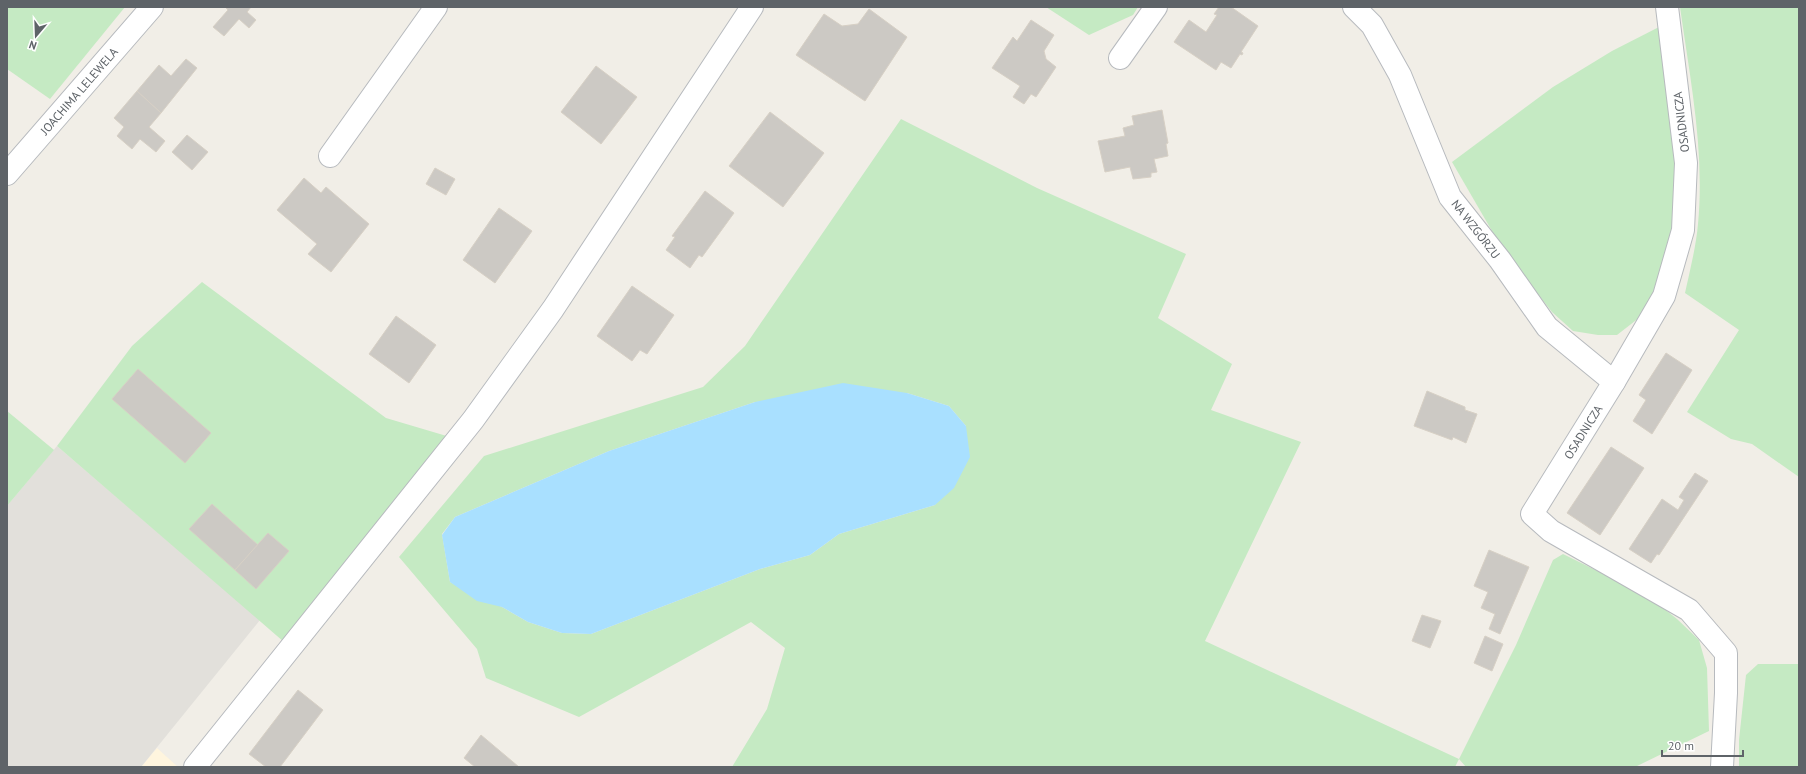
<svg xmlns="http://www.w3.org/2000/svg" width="1806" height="774" viewBox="0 0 1806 774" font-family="'PT Sans',sans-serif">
<rect width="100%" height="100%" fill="#f1eee7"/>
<polygon fill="#fff5de" points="157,748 178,767 141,767"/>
<polygon fill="#e2e0db" points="57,446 260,620 141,767 7,767 7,506"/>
<g fill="#c5eac3" fill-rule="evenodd">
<polygon points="7,7 125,7 50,99 7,69"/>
<polygon points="1046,7 1138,7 1133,15 1089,35"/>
<path d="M1680,7H1799V477L1752,444L1731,439L1687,412L1739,330L1685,293C1690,270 1696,247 1698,224C1705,151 1690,79 1680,7Z"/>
<polygon points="1659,27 1683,159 1667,267 1644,314 1617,335 1598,335 1573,331 1552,312 1503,250 1452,162 1553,87 1612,51"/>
<path d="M901,119L1037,188L1186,254L1158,318L1232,364L1211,410L1301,442L1205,641L1459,759L1516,645L1553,560L1563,554L1648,596L1677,619L1699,640L1707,668L1709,731L1635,767H1466L1459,759L1455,767H732L767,709L785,648L751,622L579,717L486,678L477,649L399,557L484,456L703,387L745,346ZM907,393L949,406L966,426L935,505L839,534L810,555L760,569L591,634L562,633L528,622L502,607L450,582L442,534L455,517L609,451L755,402Z"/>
<polygon points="202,282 386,418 450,437 284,642 57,446 132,346"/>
<polygon points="7,411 54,450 7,506"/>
<polygon points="1758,664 1799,664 1799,767 1739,767 1739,740 1746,675"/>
</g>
<polygon fill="#a9e0ff" points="843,383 907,393 949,406 966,426 970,457 954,488 935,505 839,534 810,555 760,569 591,634 562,633 528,622 502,607 477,601 450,582 442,535 455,517 609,451 755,402"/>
<g fill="#ccc9c4" stroke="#d7d0c5">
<polygon points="225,7 251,7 247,12 256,20 249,28 239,19 224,36 213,27 228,10"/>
<polygon points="1219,7 1231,7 1258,26 1241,52 1243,53 1242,55 1240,54 1231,68 1221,62 1216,70 1174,42 1189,20 1206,32 1217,15 1214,14"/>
<polygon points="869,9 907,37 865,101 796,55 824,14 842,26 858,24"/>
<polygon points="1031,20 1054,35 1044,51 1046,59 1056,67 1036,97 1031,94 1024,104 1013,97 1020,86 992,68 1013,37 1017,41"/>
<polygon points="186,59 197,68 161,113 137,91 159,65 171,76"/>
<polygon points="596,66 637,97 601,144 561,112"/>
<polygon points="137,91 161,113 149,127 165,141 156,152 140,139 132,149 117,136 124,127 114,118"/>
<polygon points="1162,110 1168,143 1166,144 1168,156 1154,159 1157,172 1151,173 1151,177 1133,179 1130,167 1105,172 1098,141 1125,136 1123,128 1134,125 1132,116"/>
<polygon points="770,112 824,153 783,207 729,166"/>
<polygon points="187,135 208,152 192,170 172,152"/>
<polygon points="435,168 455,179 446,195 426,184"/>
<polygon points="304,178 321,193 326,187 369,224 331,272 308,254 317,244 277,210"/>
<polygon points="705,191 734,213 702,257 699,255 690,268 666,250 675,237 672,236"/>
<polygon points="499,208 532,231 495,283 463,260"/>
<polygon points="632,286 674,315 647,354 640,350 632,361 597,336"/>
<polygon points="396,316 436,345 409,383 369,354"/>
<polygon points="1666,353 1692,370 1652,434 1633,421 1646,400 1639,395"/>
<polygon points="138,369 211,433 185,463 112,399"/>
<polygon points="1427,391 1465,407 1465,410 1477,414 1466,443 1453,437 1452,440 1414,426"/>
<polygon points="1611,447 1644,468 1600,535 1567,513"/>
<polygon points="1695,473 1708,481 1659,555 1657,554 1651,563 1629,549 1662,499 1678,510 1684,500 1679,497"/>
<polygon points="212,504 258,545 235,570 189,529"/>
<polygon points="268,533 289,551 256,589 235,570"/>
<polygon points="1489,550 1529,567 1500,634 1489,629 1495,614 1481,608 1488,592 1474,586"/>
<polygon points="1422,615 1441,621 1430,648 1412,641"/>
<polygon points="1485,636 1503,644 1492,671 1474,663"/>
<polygon points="298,690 323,710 280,767 266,767 249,754"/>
<polygon points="481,735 519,767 475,767 464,758"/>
</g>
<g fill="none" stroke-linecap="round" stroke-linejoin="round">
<g stroke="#b7babe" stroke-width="24">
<g id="minor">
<polyline points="1354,7 1372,25 1400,75 1450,197 1500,260 1547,327 1614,382"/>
<polyline points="1667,7 1686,163 1683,230 1664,296 1614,382 1532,514 1551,531 1689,610 1726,653 1726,693 1722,767"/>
<polyline points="1120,58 1156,7"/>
<polyline points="330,156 436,7"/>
<polyline points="195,767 473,420 553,309 752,7"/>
</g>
</g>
<g stroke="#b7babe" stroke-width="24">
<polyline id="tertiary" points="7,174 152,7"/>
</g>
<use href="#minor" stroke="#fff" stroke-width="22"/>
<use href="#tertiary" stroke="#fff" stroke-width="22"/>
</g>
<g text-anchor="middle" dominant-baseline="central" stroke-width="3" stroke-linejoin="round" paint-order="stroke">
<g font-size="12" fill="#5e6368" stroke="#fff">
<text transform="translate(79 91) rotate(-49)">JOACHIMA LELEWELA</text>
<text transform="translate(1681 122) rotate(-97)">OSADNICZA</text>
<text transform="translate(1476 229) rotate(52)">NA WZGÓRZU</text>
<text transform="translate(1583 432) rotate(-58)">OSADNICZA</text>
</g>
</g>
<rect width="1806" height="774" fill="none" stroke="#5e6368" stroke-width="16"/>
<g transform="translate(36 36) rotate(199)" stroke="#ffffff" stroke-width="3" paint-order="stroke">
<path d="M0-3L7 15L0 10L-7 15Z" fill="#5e6368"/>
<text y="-6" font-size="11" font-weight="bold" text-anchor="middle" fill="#5e6368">N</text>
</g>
<path d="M1662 750v6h81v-6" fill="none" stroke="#5e6368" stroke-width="2"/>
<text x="1668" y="750" font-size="12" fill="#5e6368" stroke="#ffffff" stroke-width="3" paint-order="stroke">20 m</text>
</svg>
